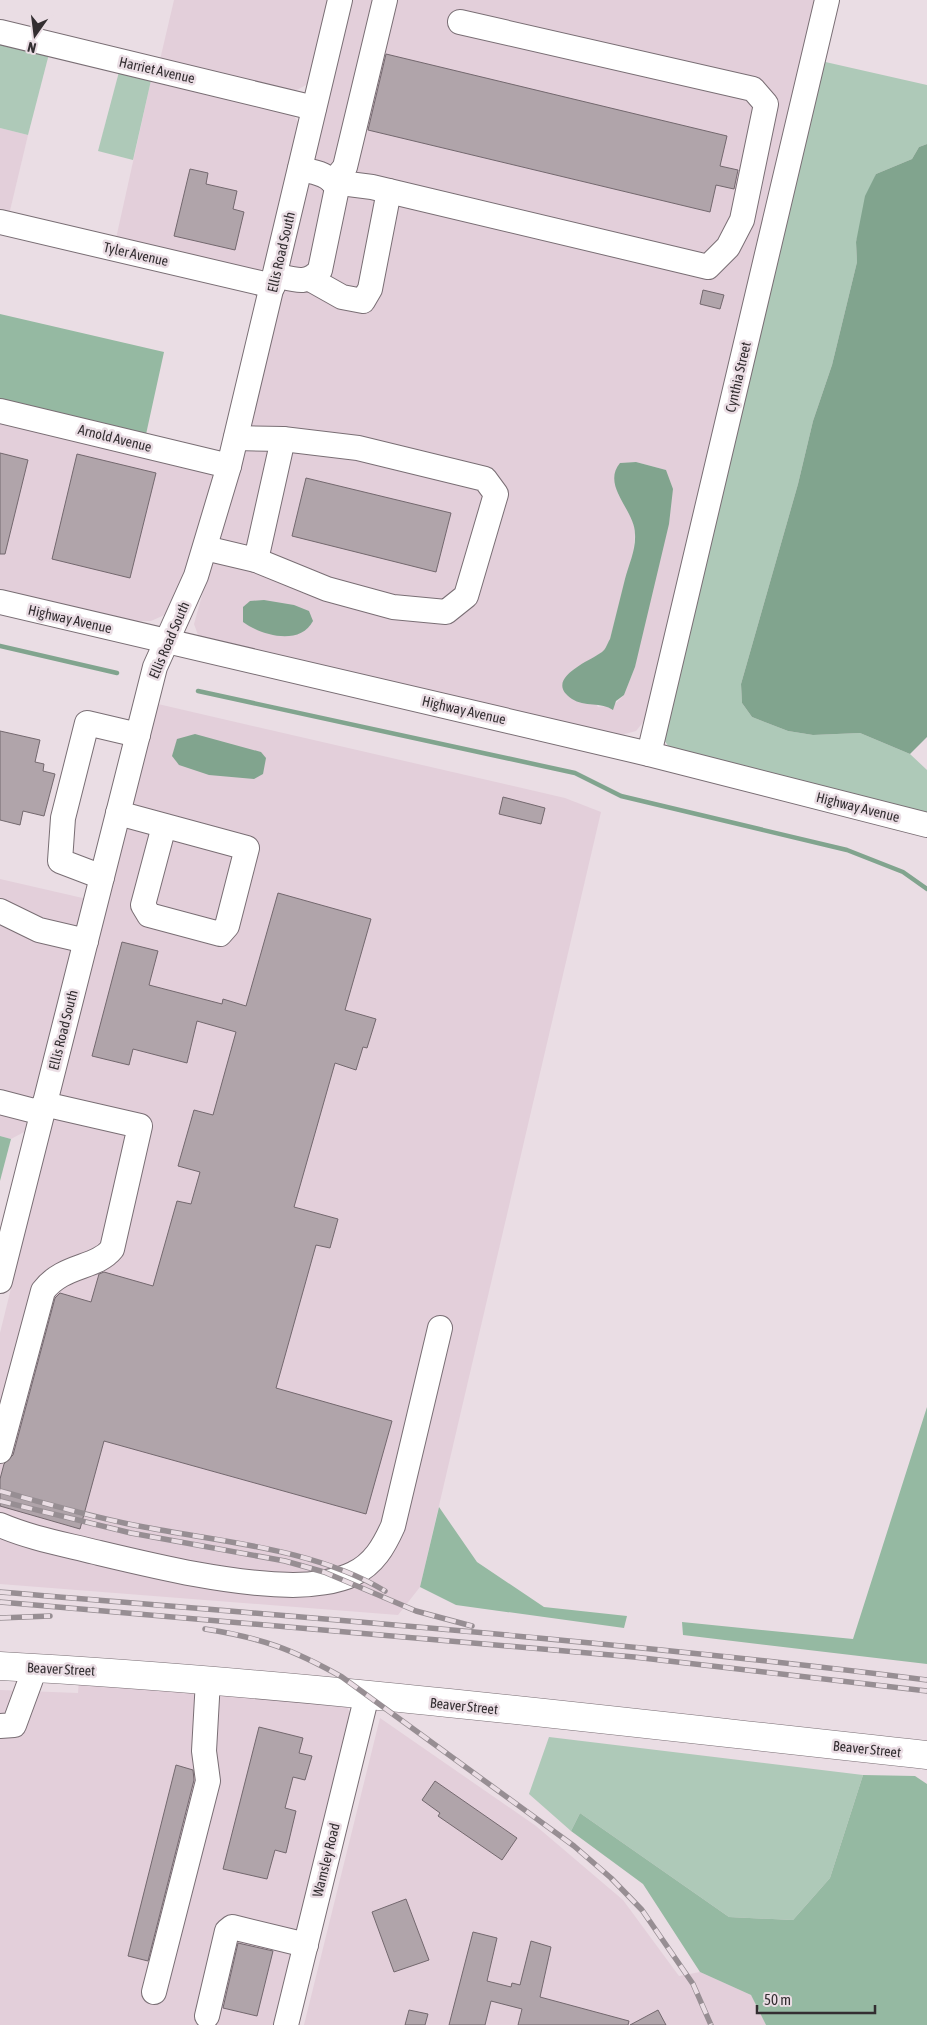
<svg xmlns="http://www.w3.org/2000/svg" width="927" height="2025" viewBox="0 0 927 2025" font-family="'Asap Condensed',sans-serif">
<rect width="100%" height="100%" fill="#eadde4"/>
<g fill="#e3cfda" fill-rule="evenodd">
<polygon points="174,0 332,0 312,82 287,95 159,64"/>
<path d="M348,0H818L648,716L636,731L614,737L211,644L198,635L194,624L238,468ZM636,462L666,470L635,667L624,695L614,705L598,707L575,668L579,667L604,651L610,639L633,555L635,533L632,517L618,494L620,463Z"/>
<polygon points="152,76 290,110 300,125 269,263 261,270 242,273 115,243"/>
<polygon points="0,128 28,135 8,219 0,217"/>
<polygon points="0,422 210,469 217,480 198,545 169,613 151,621 135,621 0,593"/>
<polygon points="158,704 565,798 601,812 420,1587 398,1615 0,1584 0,1333 150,723"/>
<polygon points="0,879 87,899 24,1132 11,1139 0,1136"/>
<polygon points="79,1679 344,1703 354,1718 276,2025 0,2025 0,1690 78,1693"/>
<polygon points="380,1718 536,1826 623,1900 679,1976 700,1972 751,1995 766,2025 304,2025"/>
</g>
<g fill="#aec9b8">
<polygon points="0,38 50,50 28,135 0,128"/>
<polygon points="821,61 927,85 927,144 919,147 912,159 876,174 856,242 857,262 832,365 813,421 798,484 741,684 742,703 752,717 788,731 813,735 860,733 910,754 927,770 927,817 674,754 664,740"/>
<polygon points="120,68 152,76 133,160 98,151"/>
<polygon points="549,1737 863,1775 830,1878 793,1920 729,1917 580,1813 571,1831 529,1794"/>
</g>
<g fill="#95b9a2">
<polygon points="0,314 164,352 145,439 0,404"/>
<polygon points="0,1136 11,1139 0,1181"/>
<polygon points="927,1407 927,1664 683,1635 682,1622 853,1639"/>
<polygon points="439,1507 477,1562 544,1607 627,1616 624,1628 456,1605 420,1587"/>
<polygon points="863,1775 915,1776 927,1784 927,2025 766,2025 751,1995 700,1972 643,1884 571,1831 580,1813 729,1917 793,1920 830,1878"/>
</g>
<g fill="#81a48e">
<polygon points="927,144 927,737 910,754 860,733 813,735 788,731 752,717 742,703 741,684 798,484 813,421 832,365 857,262 856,242 865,196 876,174 912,159 919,147"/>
<path d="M636,462L666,470L673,489L669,524L635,667L624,695L616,701L613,710C602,702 584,707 572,699C542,679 590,661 602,652C606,649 607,644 610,639C615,619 620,599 625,579C629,564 636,550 635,534C635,510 601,486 620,463Z"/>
<path d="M264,600L294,605L309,611L313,621C300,646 262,636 243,622V607L250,601Z"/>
<polygon points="195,734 261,752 266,758 263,774 254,779 209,775 179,765 172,756 177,739"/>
</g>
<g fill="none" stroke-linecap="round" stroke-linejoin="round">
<g stroke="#81a48e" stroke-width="4.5">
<polyline points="0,646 117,673"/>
<polyline points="198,691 575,773 621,796 847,850 903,872 927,889"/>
</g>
</g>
<g fill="#b0a4aa" stroke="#73686e">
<polygon points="386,54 727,136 720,166 738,170 734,189 716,185 710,212 368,130"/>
<polygon points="190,169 208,173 206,184 237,191 233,209 244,212 235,250 174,236"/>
<polygon points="703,290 724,295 720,309 700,304"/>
<polygon points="0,453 28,460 5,554 0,554"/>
<polygon points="77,454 156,473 130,578 52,559"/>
<polygon points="306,478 451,513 436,572 292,536"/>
<polygon points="0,731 40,740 35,762 44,764 43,771 55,774 44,816 23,811 20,825 0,820"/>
<polygon points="503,797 545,808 541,824 499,814"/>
<polygon points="278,893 371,919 345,1010 376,1019 367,1048 363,1047 356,1070 335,1063 294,1207 338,1219 330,1248 316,1245 276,1388 392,1421 366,1514 104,1441 80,1529 0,1506 0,1479 4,1464 13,1455 55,1298 60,1293 91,1302 99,1274 104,1272 153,1286 177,1201 191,1204 200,1172 178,1166 194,1110 213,1115 236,1032 197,1021 187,1063 133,1049 129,1065 92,1056 122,942 158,951 149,985 222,1004 223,999 246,1006"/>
<polygon points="259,1727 303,1738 299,1753 312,1756 305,1780 293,1777 285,1808 296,1811 286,1853 275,1850 267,1879 223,1869"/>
<polygon points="176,1765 193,1770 194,1780 148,1961 128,1956"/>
<polygon points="435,1781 517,1838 502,1860 438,1816 440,1813 422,1800"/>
<polygon points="406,1899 429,1960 394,1972 372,1912"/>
<polygon points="473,1932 497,1938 487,1981 511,1987 512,1983 520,1985 531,1941 551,1947 540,1997 629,2021 628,2025 518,2025 522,2009 491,2001 485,2025 449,2025"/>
<polygon points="238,1943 273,1951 257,2016 223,2008"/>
<polygon points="409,2010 428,2014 425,2025 405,2025"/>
<polygon points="658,2010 666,2025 630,2025"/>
</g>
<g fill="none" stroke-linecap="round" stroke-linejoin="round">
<g stroke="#796e74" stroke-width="26">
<g id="minor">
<polyline points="0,32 314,108"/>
<polyline points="333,182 372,187 708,267 728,247 742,220 766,104 753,89 460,22"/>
<polyline points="333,182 345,167 385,0"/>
<polyline points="0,222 273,286"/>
<path d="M275,275C293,279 307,286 320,270L337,188C330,174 314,172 300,169"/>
<polyline points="310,279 342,297 363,301 370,289 389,191"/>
<polyline points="0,411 229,466"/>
<polyline points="205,548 256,560 327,589 393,607 446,612 466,596 496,494 485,479 358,448 283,439 236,438"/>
<polyline points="256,560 283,439"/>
<polyline points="0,602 649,754 927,825"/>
<polyline points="649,754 827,0"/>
<polyline points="118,813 247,848 227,926 220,934 149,915 143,905 164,826"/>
<polyline points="102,877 60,861 63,818 87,723 138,735"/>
<polyline points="0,911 39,930 86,941"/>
<polyline points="0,1102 42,1113"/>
<polyline points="0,1281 155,667 196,576 229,466 340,0"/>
<path d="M0,1451L43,1291C63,1264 96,1269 112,1249L140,1126L44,1104"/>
<path d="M0,1525C30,1538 63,1544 95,1552C158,1567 228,1584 293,1585C311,1585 337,1582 353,1574C374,1564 384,1546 393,1526L440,1328"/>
<polyline points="0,1726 14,1725 35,1668"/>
<polyline points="154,1992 208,1781 204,1751 208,1680"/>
<polyline points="207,2016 227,1931 232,1927 306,1945"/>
<polyline points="286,2025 367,1695"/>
</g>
</g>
<g stroke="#796e74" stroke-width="29">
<path id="major" d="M0,1666C310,1683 619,1722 927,1755"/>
</g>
<use href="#minor" stroke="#fff" stroke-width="24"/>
<use href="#major" stroke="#fff" stroke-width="28"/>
<g stroke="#978e93" stroke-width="5.5">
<g id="rail">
<path d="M0,1491C48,1504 95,1518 144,1527C222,1542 316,1549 385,1591"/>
<polyline points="0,1501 131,1533 285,1561 324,1572 416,1611 472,1626"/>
<path d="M0,1592C309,1618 619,1641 927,1680"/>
<polyline points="0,1602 634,1657 927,1691"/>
<polyline points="0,1618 50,1616"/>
<path d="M205,1629C262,1638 292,1649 342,1677L574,1846L611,1878L642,1910L693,1984L711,2025"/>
</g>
</g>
<use href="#rail" stroke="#eadde4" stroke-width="4" stroke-dasharray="11" stroke-linecap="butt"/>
</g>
<g text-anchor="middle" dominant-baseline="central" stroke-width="5" stroke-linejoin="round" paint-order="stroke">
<g font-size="14" fill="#332e31" stroke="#eadde4">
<text transform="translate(157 70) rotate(13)">Harriet Avenue</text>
<text transform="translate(281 252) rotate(-77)">Ellis Road South</text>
<text transform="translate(136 254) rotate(13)">Tyler Avenue</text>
<text transform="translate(738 377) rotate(-77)">Cynthia Street</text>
<text transform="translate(115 438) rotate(14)">Arnold Avenue</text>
<text transform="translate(70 619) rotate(13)">Highway Avenue</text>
<text transform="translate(169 640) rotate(-67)">Ellis Road South</text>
<text transform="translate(464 710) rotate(13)">Highway Avenue</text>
<text transform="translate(858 807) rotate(14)">Highway Avenue</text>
<text transform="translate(63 1030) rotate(-76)">Ellis Road South</text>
<text transform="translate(61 1669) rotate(3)">Beaver Street</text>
<text transform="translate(464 1706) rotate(6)">Beaver Street</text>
<text transform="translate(867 1749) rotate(6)">Beaver Street</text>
<text transform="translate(326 1860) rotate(-76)">Wamsley Road</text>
</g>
</g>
<g transform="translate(35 35) rotate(194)" stroke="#eadde4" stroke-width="4" paint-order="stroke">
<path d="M0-4L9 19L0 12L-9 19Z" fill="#332e31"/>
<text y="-8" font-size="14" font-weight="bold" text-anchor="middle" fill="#332e31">N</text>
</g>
<path d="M757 2005v8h118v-8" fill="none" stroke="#332e31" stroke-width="2.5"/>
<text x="764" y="2005" font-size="15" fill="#332e31" stroke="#eadde4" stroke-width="4" paint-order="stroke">50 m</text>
</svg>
